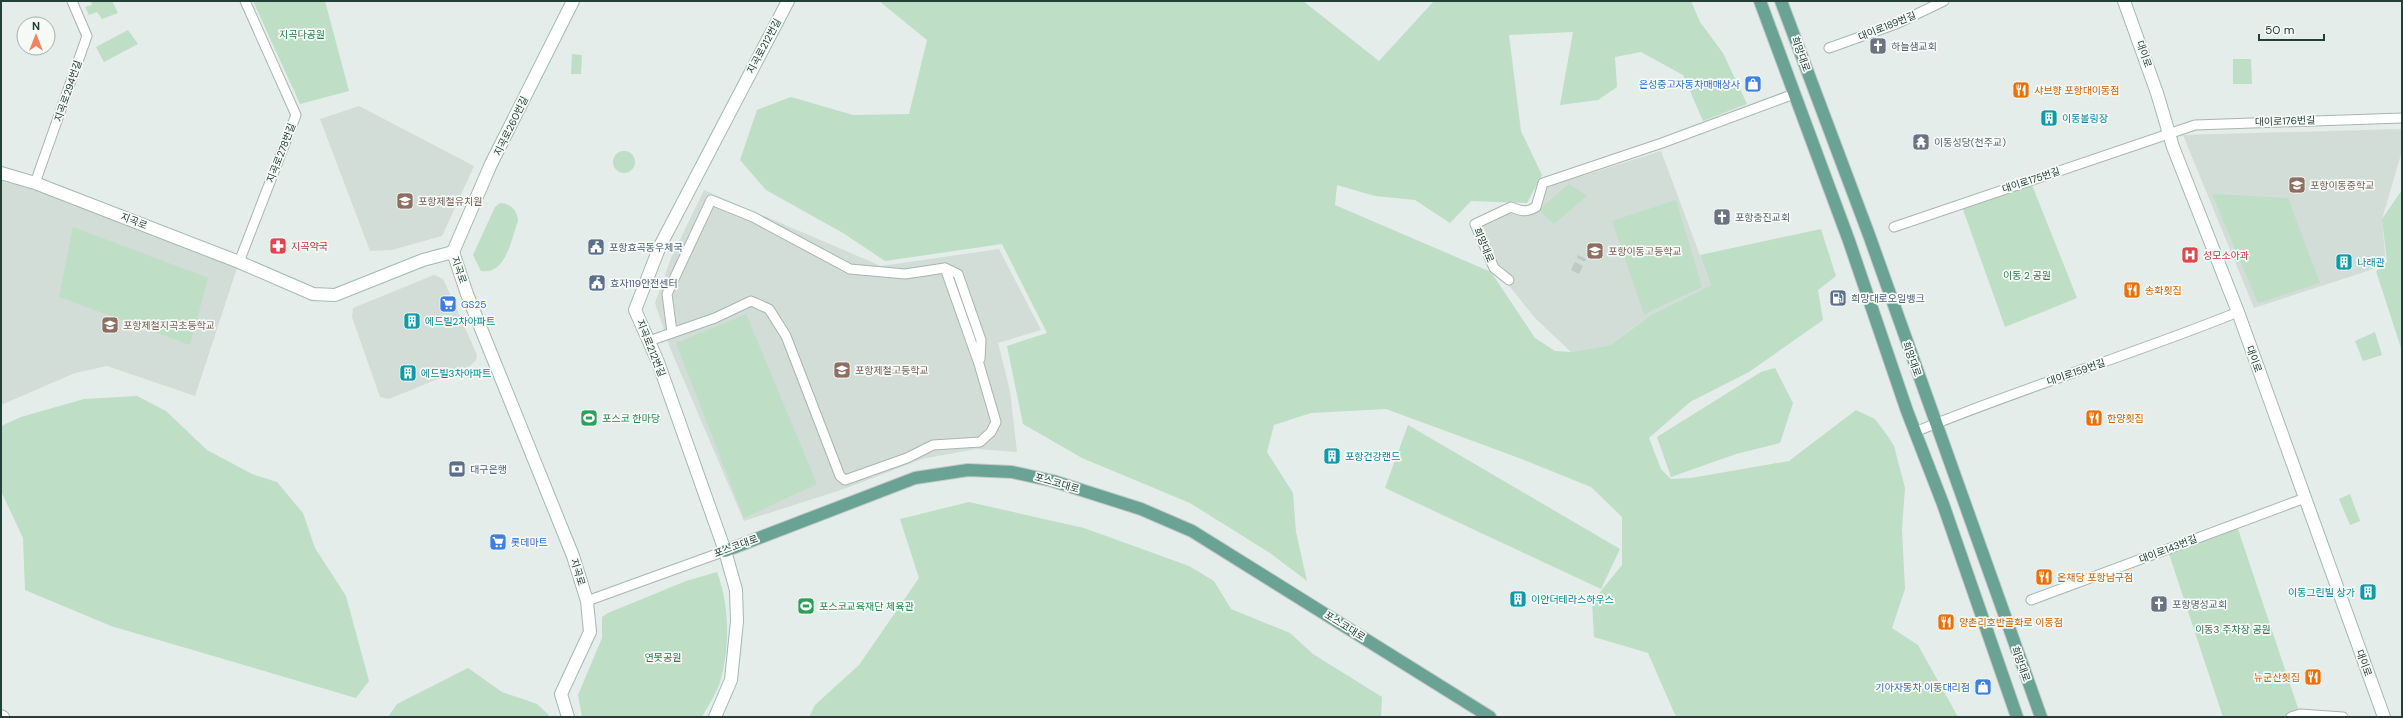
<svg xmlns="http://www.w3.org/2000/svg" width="2403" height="718" viewBox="0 0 2403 718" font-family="'DM Sans','Noto Sans KR',sans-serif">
<rect width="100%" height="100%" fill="#e4ede9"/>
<g fill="#d2ddd8">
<polygon points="359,106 474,166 442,236 392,250 370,251 320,119"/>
<polygon points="2398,129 2402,129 2402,151 2382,219 2386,265 2254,308 2183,135"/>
<polygon points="1661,151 1711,285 1651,315 1611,345 1571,352 1535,318 1502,277 1479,225 1512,213 1532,216 1547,187"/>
<polygon points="1,173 239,262 195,396 107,366 75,373 1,405"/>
<polygon points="704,190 881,266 999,249 1041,330 998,343 1010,391 1017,452 976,449 922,459 844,489 744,521 670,348 655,303 671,258"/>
<polygon points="434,275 443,279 445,283 477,355 476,360 470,366 389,399 380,397 352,317 353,308"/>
</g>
<g fill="#bedec6">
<polygon points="91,1 112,1 118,13 102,19 97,12 89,15 85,7 92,5"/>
<polygon points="253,1 325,1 349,91 300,104"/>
<polygon points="879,1 1303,1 1379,61 1434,1 1691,1 1700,22 1723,53 1747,104 1703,121 1683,75 1641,52 1615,57 1617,87 1598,100 1560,105 1573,32 1509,35 1521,131 1542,175 1527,203 1471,201 1450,223 1415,200 1375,196 1337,185 1335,205 1491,272 1535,338 1555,351 1571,352 1611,345 1651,315 1711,285 1700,255 1821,229 1836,276 1818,290 1823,320 1749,372 1690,402 1649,438 1661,469 1671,479 1691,478 1789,461 1856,410 1875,419 1887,435 1894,446 1905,488 1902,529 1905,589 1892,628 1918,645 1958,717 1676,717 1648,653 1594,637 1592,602 1622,565 1622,517 1591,487 1519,458 1386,409 1311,413 1274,425 1267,452 1293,493 1296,532 1307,581 1270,553 1190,503 1082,458 1023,424 1007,346 1047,333 1002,244 885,261 843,233 766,190 740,160 757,110 791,97 853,115 909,114 927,40"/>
<polygon points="128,30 138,44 104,62 96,47"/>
<polygon points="572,54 582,55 581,74 571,74"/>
<polygon points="2233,59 2251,59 2252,84 2233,84"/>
<circle cx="624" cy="162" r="11"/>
<polygon points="2030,180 2077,298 2005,327 1961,204"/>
<polygon points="1569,184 1587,196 1554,224 1539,210"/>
<polygon points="2402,190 2402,351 2376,271 2387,262 2382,219"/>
<polygon points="2212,194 2288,198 2320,283 2258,303"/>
<polygon points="1676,200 1702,287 1644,314 1612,221"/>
<path d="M500,203C510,203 518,211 518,221C511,240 506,275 481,271L473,255L495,207Z"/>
<polygon points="73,227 208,278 190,345 59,297"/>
<polygon points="746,314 817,484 744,518 676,343"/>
<polygon points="2375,332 2382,355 2363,361 2355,341"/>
<polygon points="1775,368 1793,403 1780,443 1736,454 1671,477 1657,437 1761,372"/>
<polygon points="137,396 166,411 207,450 252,474 277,482 303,513 315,548 346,596 369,681 356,698 111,626 25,590 23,538 1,491 1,426 21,417 84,399"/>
<polygon points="1408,425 1620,549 1601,589 1385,488"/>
<polygon points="2350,494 2360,521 2350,525 2339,499"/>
<polygon points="969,502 1084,528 1189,566 1214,581 1231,609 1290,633 1313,654 1382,697 1381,717 809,717 815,705 859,665 919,578 900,519"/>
<polygon points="2236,523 2300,714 2291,717 2223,717 2167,548"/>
<path d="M717,572C729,604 730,642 722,675C719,690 709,704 702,717H582L578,695L602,638V617L608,613L686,581Z"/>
<polygon points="468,668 502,692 537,704 551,717 388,717 397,704"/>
</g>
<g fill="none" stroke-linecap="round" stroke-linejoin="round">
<polyline stroke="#becac5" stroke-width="9" stroke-dasharray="9 4.5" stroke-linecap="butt" points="1575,272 1582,257"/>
<g stroke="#a7b5b0" stroke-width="11">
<g id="street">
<polyline points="1829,48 1896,24 1944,1"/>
<polyline points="35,183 87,36 72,1"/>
<polyline points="1894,227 2195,125 2402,118"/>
<polyline points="239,262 296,115 245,1"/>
<path d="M1509,280L1494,268L1475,224L1511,207C1521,211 1526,213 1536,207L1543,183L1662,143L1794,94"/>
<polyline points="672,332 667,294 711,200 753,217 850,269 905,274 945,268 958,274 981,340 980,359"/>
<polyline points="649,341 715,318 751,301 769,309 786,336 840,476 845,480 907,458 933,445 980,442 991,432 996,422 979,364 945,268"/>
<path d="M1915,432C2021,388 2132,355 2238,312"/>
<polyline points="2031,600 2305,498"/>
<polyline points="587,601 725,551"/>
<polyline points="2291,717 2300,714 2343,717"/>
</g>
</g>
<g stroke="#a3b9b1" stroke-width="14">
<g id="secondary">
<polyline points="2124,1 2157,93 2173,147 2238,312 2384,717"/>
<polyline points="1,173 35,183 239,262 313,294 335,295 423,260 453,252"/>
<polyline points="453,252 467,294 573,556 587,601 590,632 561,694 568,717"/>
<polyline points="453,252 491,164 573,1"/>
<polyline points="1,716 3,717"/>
<polyline points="715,717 731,680 737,621 736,590 725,551 658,362 635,310 660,246 788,1"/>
</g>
</g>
<g stroke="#c2c9c7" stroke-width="14">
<g id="primary">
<polyline points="1760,1 1849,241 1907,411 1943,504 2017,717"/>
<polyline points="1781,1 1869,235 2041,717"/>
<polyline points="725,551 915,478 968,470 1012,472 1053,481 1141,509 1192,531 1490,717"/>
</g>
</g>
<use href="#street" stroke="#fff" stroke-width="9"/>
<use href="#secondary" stroke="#fff" stroke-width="12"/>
<use href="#primary" stroke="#6aa293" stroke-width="12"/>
</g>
<defs>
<g id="church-square" transform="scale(0.9)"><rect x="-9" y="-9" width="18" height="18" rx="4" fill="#6b7280" stroke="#f5faf7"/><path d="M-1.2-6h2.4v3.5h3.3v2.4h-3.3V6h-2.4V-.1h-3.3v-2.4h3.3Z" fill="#fff"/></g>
<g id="shop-square" transform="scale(0.9)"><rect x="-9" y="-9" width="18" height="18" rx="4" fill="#3f7fe0" stroke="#f5faf7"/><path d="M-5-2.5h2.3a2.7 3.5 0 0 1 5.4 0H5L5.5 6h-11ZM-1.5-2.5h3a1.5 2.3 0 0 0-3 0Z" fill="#fff"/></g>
<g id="restaurant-square" transform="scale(0.9)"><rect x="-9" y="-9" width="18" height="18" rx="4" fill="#e8710a" stroke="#f5faf7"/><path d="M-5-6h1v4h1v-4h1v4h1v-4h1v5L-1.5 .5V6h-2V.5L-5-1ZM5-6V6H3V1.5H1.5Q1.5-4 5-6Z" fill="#fff"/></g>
<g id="building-square" transform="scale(0.9)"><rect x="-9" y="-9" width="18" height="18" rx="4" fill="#0f9aa8" stroke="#f5faf7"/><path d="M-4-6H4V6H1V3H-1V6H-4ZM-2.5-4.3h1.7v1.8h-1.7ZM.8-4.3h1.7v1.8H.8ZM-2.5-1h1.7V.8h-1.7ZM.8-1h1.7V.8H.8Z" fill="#fff"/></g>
<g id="temple-square" transform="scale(0.9)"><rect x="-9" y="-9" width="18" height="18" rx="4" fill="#6b7280" stroke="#f5faf7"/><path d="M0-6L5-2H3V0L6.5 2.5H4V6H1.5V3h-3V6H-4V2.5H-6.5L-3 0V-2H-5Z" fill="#fff"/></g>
<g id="school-square" transform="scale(0.9)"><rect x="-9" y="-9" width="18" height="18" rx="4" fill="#8d6e63" stroke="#f5faf7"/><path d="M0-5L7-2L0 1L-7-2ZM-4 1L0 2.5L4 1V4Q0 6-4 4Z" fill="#fff"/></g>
<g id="pharmacy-square" transform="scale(0.9)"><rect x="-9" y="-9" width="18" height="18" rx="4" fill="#e0444e" stroke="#f5faf7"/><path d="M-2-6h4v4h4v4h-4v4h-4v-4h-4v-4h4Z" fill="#fff"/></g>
<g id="civic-square" transform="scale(0.9)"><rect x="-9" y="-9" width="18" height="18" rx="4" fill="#5c6f8a" stroke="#f5faf7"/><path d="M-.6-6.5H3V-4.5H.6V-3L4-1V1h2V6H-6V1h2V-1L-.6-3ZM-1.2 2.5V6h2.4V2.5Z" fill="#fff"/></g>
<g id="hospital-square" transform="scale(0.9)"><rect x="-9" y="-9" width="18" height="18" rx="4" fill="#e0444e" stroke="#f5faf7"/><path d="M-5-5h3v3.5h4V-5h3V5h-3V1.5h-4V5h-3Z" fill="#fff"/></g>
<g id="fuel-square" transform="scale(0.9)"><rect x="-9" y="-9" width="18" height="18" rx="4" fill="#5c6f8a" stroke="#f5faf7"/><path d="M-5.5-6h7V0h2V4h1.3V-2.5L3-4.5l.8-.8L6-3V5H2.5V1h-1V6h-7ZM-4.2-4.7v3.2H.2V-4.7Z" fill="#fff"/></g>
<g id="supermarket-square" transform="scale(0.9)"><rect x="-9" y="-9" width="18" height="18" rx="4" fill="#3f7fe0" stroke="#f5faf7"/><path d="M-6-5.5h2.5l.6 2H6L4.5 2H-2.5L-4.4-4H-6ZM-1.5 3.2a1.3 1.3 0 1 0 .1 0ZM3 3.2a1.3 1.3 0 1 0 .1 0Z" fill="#fff"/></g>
<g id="stadium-square" transform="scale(0.9)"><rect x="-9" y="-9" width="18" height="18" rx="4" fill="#2e9e5b" stroke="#f5faf7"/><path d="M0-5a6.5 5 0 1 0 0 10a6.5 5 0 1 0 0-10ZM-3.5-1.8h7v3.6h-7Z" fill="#fff"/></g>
<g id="bank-square" transform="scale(0.9)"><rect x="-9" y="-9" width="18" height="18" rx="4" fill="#5c6f8a" stroke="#f5faf7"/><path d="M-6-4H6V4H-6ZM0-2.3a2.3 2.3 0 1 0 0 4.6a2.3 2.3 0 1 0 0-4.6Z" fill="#fff"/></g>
</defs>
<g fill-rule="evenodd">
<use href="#church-square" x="1878" y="46"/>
<use href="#shop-square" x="1753" y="84"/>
<use href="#restaurant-square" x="2021" y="90"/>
<use href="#building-square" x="2049" y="118"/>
<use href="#temple-square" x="1921" y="142"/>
<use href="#school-square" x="2297" y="185"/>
<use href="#school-square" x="405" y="201"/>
<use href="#church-square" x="1722" y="217"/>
<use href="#pharmacy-square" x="278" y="246"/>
<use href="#civic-square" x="596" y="247"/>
<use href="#school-square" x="1595" y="251"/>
<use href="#hospital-square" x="2190" y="255"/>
<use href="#building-square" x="2344" y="262"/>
<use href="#civic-square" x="597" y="283"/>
<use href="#restaurant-square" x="2132" y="290"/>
<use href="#fuel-square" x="1838" y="298"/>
<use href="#supermarket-square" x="448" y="304"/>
<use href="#building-square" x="412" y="321"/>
<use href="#school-square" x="110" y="325"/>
<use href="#school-square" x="842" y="370"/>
<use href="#building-square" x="408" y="373"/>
<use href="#stadium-square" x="589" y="418"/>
<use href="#restaurant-square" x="2094" y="418"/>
<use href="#building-square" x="1332" y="456"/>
<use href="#bank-square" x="457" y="469"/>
<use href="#supermarket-square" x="498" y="542"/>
<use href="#restaurant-square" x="2044" y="577"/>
<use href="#building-square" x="2368" y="592"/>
<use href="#building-square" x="1518" y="599"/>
<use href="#church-square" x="2159" y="604"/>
<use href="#stadium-square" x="806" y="606"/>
<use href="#restaurant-square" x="1946" y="622"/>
<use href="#restaurant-square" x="2313" y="677"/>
<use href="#shop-square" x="1983" y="687"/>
</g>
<g text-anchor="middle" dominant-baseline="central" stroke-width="3.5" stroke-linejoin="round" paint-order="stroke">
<g font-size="10" fill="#243f37" stroke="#f5faf7">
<text transform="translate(1887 26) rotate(-22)">대이로189번길</text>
<text transform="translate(764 46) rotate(-62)">지곡로212번길</text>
<text transform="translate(1801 54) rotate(70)">희망대로</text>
<text transform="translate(2144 54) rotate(71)">대이로</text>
<text transform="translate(68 91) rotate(-71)">지곡로294번길</text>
<text transform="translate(2285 121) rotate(-2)">대이로176번길</text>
<text transform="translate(511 126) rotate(-64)">지곡로260번길</text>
<text transform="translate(281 153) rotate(-69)">지곡로278번길</text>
<text transform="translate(2031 180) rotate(-18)">대이로175번길</text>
<text transform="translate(134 221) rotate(21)">지곡로</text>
<text transform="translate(1484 245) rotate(67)">희망대로</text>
<text transform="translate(459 270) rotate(71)">지곡로</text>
<text transform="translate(651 348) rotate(68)">지곡로212번길</text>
<text transform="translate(1912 359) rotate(70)">희망대로</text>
<text transform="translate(2254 359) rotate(70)">대이로</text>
<text transform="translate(2076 372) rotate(-19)">대이로159번길</text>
<text transform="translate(1057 483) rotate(16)">포스코대로</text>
<text transform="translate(736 546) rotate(-20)">포스코대로</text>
<text transform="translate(2168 549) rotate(-21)">대이로143번길</text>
<text transform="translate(578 572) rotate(73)">지곡로</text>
<text transform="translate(1345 626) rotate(32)">포스코대로</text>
<text transform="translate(2364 663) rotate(70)">대이로</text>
<text transform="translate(2021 664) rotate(70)">희망대로</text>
</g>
<g font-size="10" fill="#2e754a" stroke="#f5faf7">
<text x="302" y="34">지곡다공원</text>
<text x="2027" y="275">이동 2 공원</text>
<text x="2233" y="629">이동3 주차장 공원</text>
<text x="663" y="657">연못공원</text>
</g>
<g font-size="10" fill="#5b616d" stroke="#f5faf7" text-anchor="start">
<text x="1891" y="46">하늘샘교회</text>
<text x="1934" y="142">이동성당(천주교)</text>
<text x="1735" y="217">포항충진교회</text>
<text x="2172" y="604">포항명성교회</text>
</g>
<g font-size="10" fill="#366cbe" stroke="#f5faf7" text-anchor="end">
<text x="1740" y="84">은성중고자동차매매상사</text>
<text x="461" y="304" text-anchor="start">GS25</text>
<text x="511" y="542" text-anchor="start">롯데마트</text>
<text x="1970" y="687">기아자동차 이동대리점</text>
</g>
<g font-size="10" fill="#c56008" stroke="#f5faf7" text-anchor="start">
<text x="2034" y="90">샤브향 포항대이동점</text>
<text x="2145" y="290">송화횟집</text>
<text x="2107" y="418">한양횟집</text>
<text x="2057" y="577">온채당 포항남구점</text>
<text x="1959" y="622">양촌리호반골화로 이동점</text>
<text x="2300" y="677" text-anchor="end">뉴군산횟집</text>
</g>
<g font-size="10" fill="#0d838f" stroke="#f5faf7" text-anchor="start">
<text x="2062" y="118">이동볼링장</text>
<text x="2357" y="262">나래관</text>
<text x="425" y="321">에드빌2차아파트</text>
<text x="421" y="373">에드빌3차아파트</text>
<text x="1345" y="456">포항건강랜드</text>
<text x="2355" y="592" text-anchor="end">이동그린빌 상가</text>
<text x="1531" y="599">이안더테라스하우스</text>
</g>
<g font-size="10" fill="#785e54" stroke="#f5faf7" text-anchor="start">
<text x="2310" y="185">포항이동중학교</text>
<text x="418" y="201">포항제철유치원</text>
<text x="1608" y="251">포항이동고등학교</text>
<text x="123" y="325">포항제철지곡초등학교</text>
<text x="855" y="370">포항제철고등학교</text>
</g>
<g font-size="10" fill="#be3a42" stroke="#f5faf7" text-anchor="start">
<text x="291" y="246">지곡약국</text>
<text x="2203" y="255">성모소아과</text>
</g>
<g font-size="10" fill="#4e5e75" stroke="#f5faf7" text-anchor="start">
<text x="609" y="247">포항효곡동우체국</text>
<text x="610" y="283">효자119안전센터</text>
<text x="1851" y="298">희망대로오일뱅크</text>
<text x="470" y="469">대구은행</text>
</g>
<g font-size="10" fill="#27864d" stroke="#f5faf7" text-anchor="start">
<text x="602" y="418">포스코 한마당</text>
<text x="819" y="606">포스코교육재단 체육관</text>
</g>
</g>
<rect width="2403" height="718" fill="none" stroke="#243f37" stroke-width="4"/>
<g transform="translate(36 36)"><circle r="19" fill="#f5faf7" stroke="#a1afaa"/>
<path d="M0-3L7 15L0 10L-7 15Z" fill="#ef8460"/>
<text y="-6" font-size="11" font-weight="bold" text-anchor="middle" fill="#243f37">N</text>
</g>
<path d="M2259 34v6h65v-6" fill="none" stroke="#243f37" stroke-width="2"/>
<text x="2265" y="34" font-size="12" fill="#243f37" stroke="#f5faf7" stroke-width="3" paint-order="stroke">50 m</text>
</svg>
